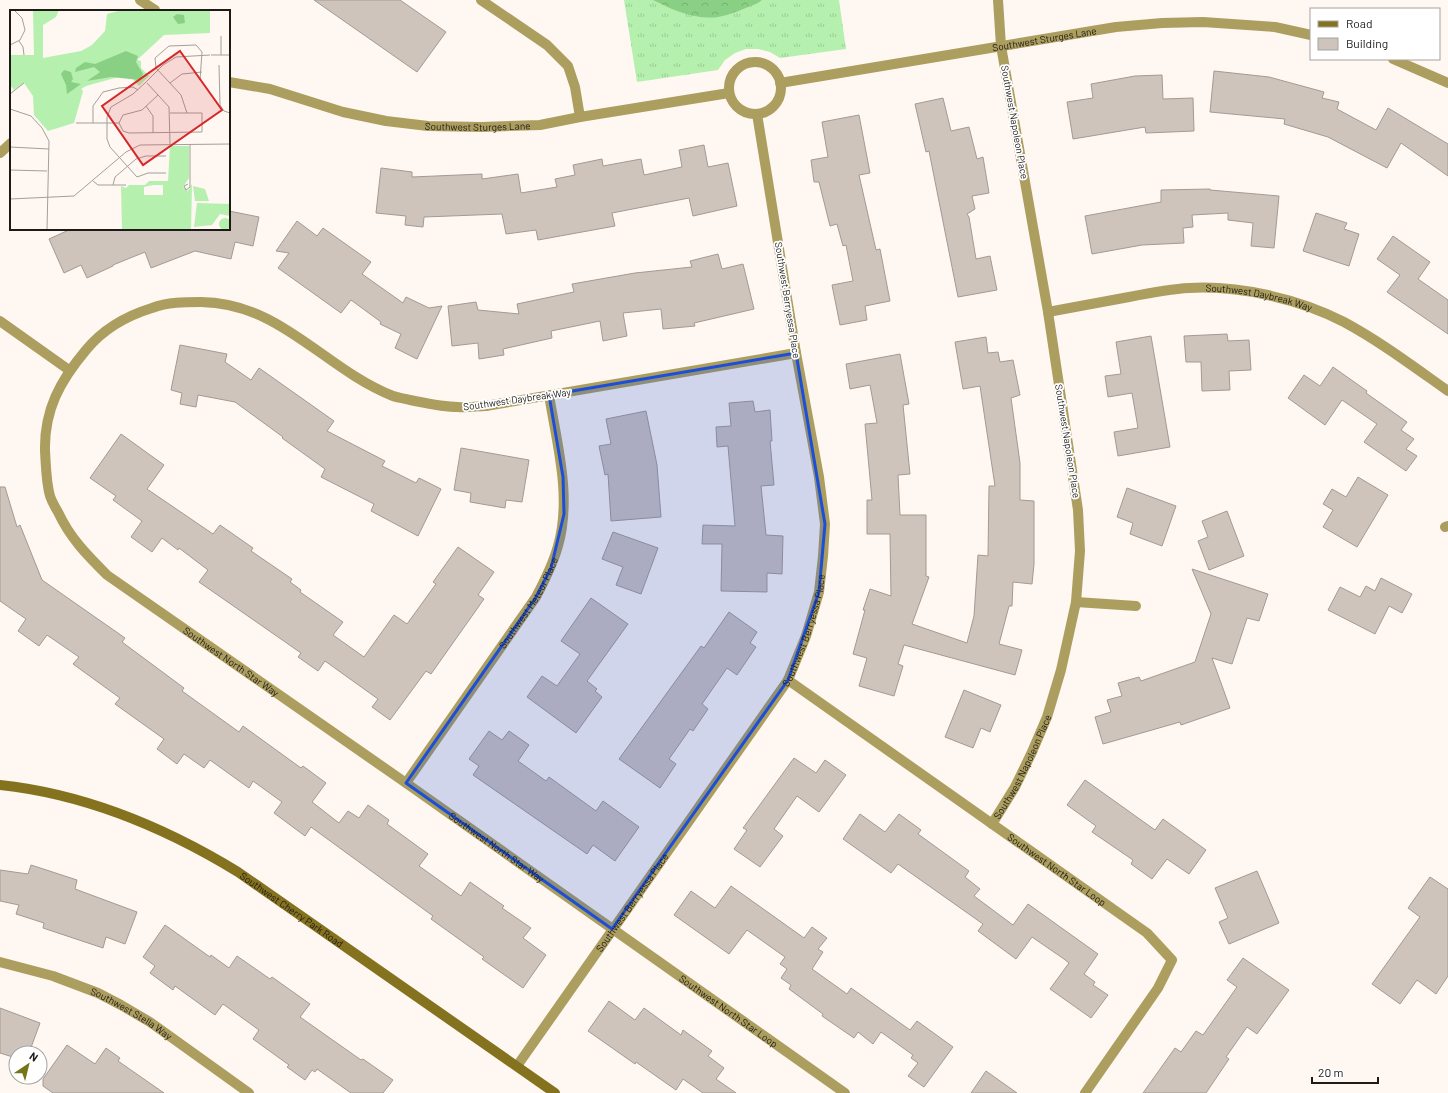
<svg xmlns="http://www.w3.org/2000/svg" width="1448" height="1093" viewBox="0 0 1448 1093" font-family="Barlow,sans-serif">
<defs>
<pattern id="grass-tufts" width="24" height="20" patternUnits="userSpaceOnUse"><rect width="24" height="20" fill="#b5f0af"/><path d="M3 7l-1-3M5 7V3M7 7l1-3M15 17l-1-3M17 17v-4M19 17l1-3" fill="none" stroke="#9bcd96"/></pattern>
<pattern id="forest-crowns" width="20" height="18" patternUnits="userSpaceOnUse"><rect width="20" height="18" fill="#8ad084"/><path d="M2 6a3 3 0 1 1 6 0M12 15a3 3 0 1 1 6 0" fill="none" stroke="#77b271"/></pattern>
</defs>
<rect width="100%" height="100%" fill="#fef7f2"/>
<polygon fill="url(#grass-tufts)" points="624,0 839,0 846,49 780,58 770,52 758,49 746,49 735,53 725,60 718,70 637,82"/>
<path fill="url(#forest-crowns)" d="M653,0H762L758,3C746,8 730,15 718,17C694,20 673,10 653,0Z"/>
<g fill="#cfc4bc" stroke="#a49a92">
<polygon points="314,0 400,0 446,32 417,72"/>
<polygon points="1214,71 1269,77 1324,92 1322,98 1339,102 1337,109 1376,130 1388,108 1448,144 1448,176 1401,143 1387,168 1328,137 1284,124 1285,119 1210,112"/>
<polygon points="1162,75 1163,99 1193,98 1194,131 1146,133 1145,127 1073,139 1067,102 1093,98 1091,84 1135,76"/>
<polygon points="943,98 951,131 969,127 977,159 983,157 989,193 972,196 975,209 967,214 969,217 976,259 990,256 997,290 958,297 929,151 926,152 915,104"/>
<polygon points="859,115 870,173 859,175 876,250 880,249 890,301 865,306 867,320 840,325 832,285 853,281 846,245 843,246 837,224 830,226 819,182 814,182 811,160 828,157 822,122"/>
<polygon points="704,145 708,167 728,163 737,206 693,216 689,198 612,213 615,226 538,240 536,230 506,234 502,214 424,217 423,227 405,225 406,216 376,213 381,168 412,172 412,177 482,174 482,179 518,174 521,193 557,187 555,179 575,175 573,165 602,159 603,166 641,159 644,175 682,167 679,150"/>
<polygon points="1210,189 1210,190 1279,196 1274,248 1251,246 1253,223 1228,220 1228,213 1192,215 1193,227 1183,228 1184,243 1142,245 1092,254 1085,216 1161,202 1161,190"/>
<polygon points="229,211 259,217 253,246 235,242 231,259 195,251 151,268 145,252 113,265 113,266 87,278 81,265 64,273 49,239 71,229 229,229"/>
<polygon points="1316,213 1347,223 1344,229 1359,234 1349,266 1303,251"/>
<polygon points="297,221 317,236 323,228 371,262 362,274 403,303 406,297 429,308 442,306 417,359 395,348 401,334 380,324 381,322 351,300 341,313 278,268 289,253 276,251"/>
<polygon points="1393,236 1430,262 1418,279 1448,300 1448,334 1387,292 1400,275 1377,259"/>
<polygon points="718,254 722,269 743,264 754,309 694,323 695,326 663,329 661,309 623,313 627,336 603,341 600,321 551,331 552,338 503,349 504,355 479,359 478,343 452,346 448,306 476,302 478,310 519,314 517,304 574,292 572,284 635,273 692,267 690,261"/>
<polygon points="1227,334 1228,341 1249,340 1251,370 1229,371 1230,390 1202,391 1201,362 1186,362 1184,336"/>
<polygon points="1151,336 1170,447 1118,456 1114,432 1138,428 1132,393 1108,397 1105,376 1121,374 1116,342"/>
<polygon points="986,337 988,353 998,352 1000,362 1013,360 1020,395 1011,398 1020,463 1020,500 1034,501 1034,564 1032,584 1013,582 1012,606 1009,606 999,644 1022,650 1015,675 904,645 898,664 903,666 894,696 859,686 867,658 853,654 865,610 863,610 870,589 891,596 890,534 867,534 867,500 872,500 865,424 877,423 870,385 850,389 846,364 900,354 909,404 903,405 910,474 898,475 900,515 926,515 926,576 929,577 912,624 967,643 974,616 978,555 988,556 989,486 995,486 980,386 963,389 955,342"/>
<polygon points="180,345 227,354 225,362 251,380 259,368 334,421 327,431 385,461 382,466 416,483 419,478 441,489 418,536 371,511 374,504 321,477 325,469 282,438 283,437 235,402 198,395 196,407 180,404 182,393 171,390"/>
<polygon points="1333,367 1367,391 1366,393 1407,422 1401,430 1414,439 1406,449 1417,456 1406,471 1364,442 1377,424 1342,400 1325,425 1288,398 1304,375 1320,386"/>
<polygon points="753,401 755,412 770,410 772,441 770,441 774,485 761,486 766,535 783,536 782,574 767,573 767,592 721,591 722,544 702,544 703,525 735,526 728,446 717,447 716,427 731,426 729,403"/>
<polygon points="646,411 657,465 661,517 611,521 608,474 605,475 599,446 611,444 606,419"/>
<polygon points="121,434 164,465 147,489 213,534 220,525 253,548 251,551 292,579 290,582 301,590 300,592 343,622 333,635 364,657 394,615 407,624 436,584 433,582 458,547 494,572 478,595 484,599 431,674 426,671 390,720 372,707 378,699 325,661 318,671 298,657 301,653 199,582 208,570 179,548 178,550 162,538 152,552 131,537 142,521 113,500 116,496 90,478"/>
<polygon points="461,448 529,460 522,502 506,500 505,508 470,502 471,493 454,490"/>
<polygon points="1358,477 1388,495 1357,547 1323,527 1333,510 1323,504 1332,489 1346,497"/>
<polygon points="0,487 5,487 17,527 20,525 42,580 125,638 122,642 184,688 182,691 239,732 243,726 301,768 303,766 326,783 312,802 339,823 348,811 359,818 368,805 389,820 387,824 428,854 419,866 461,896 470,882 504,906 502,908 531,928 523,938 546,955 523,988 482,959 484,957 431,919 433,916 311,827 305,836 274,813 282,802 253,781 249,788 210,760 204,768 184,754 177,764 157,749 164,739 115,704 120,698 73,664 79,657 47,635 39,646 18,631 26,619 0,601"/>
<polygon points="1127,488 1176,506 1162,546 1130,534 1133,523 1117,517"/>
<polygon points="1227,511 1244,556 1209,570 1198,541 1208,537 1202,521"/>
<polygon points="613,532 658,548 641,594 616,585 623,567 602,559"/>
<polygon points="1192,569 1268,594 1259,621 1247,618 1232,664 1212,658 1230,708 1181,725 1180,722 1103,744 1095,717 1111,712 1107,700 1122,696 1118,683 1139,677 1141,681 1195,662 1211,614"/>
<polygon points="1381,578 1412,594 1402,613 1389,606 1375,634 1328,610 1340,587 1360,597 1366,586 1375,591"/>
<polygon points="591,598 628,624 587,681 597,689 595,691 602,697 576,733 527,697 542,676 557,686 580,654 561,641"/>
<polygon points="729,612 757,632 750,643 756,647 737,675 727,668 702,704 708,709 693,731 690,729 669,759 676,764 660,788 619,759 701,646 704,648"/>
<polygon points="964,690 1001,705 990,732 981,728 973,748 945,737"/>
<polygon points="489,731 502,740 509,731 529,745 518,761 546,781 549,777 596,811 603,801 639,827 615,861 593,845 587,854 473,775 479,766 469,759"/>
<polygon points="794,758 816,773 825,760 846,775 819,812 797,796 774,829 783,836 760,867 734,849 747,830 743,828"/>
<polygon points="1085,780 1155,830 1163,819 1206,850 1189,874 1167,859 1152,879 1131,864 1133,860 1092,832 1096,826 1067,805"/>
<polygon points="860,814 885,832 899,814 921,830 918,834 969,871 965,877 980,889 974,896 1013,925 1028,904 1098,954 1084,974 1095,982 1093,985 1108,995 1091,1018 1050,989 1069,963 1064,959 1032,937 1016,959 978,931 983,924 898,864 891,873 843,839"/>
<polygon points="31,865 77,880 75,889 137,912 125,944 106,937 103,948 43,928 44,923 16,914 19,905 0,901 0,870 28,874"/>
<polygon points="1257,871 1279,923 1229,944 1219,922 1228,918 1215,888"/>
<polygon points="1430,877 1448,889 1448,976 1436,994 1417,980 1400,1004 1372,984 1420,917 1408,908"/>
<polygon points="731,886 804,938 812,927 827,938 818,949 823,952 812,969 847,994 851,988 910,1030 917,1021 953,1047 924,1087 908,1076 918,1063 911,1058 913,1055 881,1032 873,1044 858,1032 854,1038 822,1016 823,1014 789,989 791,985 781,978 787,969 780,964 785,957 747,930 729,954 674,915 691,891 715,908"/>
<polygon points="165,925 210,957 211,955 229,968 237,956 270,979 272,977 310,1004 300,1017 361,1060 363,1059 393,1080 383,1093 351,1093 317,1069 315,1072 312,1070 305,1080 287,1067 289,1065 253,1039 259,1030 223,1004 215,1015 175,986 173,990 150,973 155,966 143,957"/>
<polygon points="1243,958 1289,990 1257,1034 1247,1027 1226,1057 1229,1059 1206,1093 1143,1093 1175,1048 1181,1052 1196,1031 1203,1035 1237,987 1227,980"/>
<polygon points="609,1001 635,1020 644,1008 681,1035 683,1030 712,1051 708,1056 724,1068 716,1079 736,1093 703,1093 683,1079 676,1090 636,1062 635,1064 588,1031"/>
<polygon points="0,1008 40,1023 29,1053 16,1053 16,1058 0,1053"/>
<polygon points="67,1045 95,1064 106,1048 120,1058 118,1061 164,1093 53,1093 43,1086 43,1079"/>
<polygon points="986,1071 1017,1093 971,1093"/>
</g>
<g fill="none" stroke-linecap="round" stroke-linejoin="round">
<polyline stroke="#ac9e5f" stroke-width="10" points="140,0 155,10"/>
<g stroke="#ac9e5f" stroke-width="10">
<polyline points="481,0 547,45 568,66 575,87 580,117"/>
<polyline points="1393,59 1448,83"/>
<circle cx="755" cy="88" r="26"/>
<path id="s1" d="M229,82L270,89L343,112L386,121L428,126L482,127L540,125L580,117L729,93"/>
<path id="s2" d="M780,83L1116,27L1162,23L1203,22L1275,27L1311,35"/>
<polyline points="0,153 11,143"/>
<path id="s3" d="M1048,312C1075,307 1102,302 1129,297C1149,293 1169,289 1189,288C1239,285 1300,299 1344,322C1381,342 1414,367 1448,391"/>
<polyline points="0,321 69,370"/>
<path id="s4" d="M796,353L486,406C477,406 467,408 458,407C442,407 425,403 410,400C404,398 398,398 393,396C323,368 281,303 201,302C184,302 168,302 152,308C126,316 104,328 86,350C60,381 44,410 45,451C46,466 46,482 50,496C52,502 55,507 58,512C70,538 87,555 107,575L406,783L845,1093"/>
<polyline points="1445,527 1448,526"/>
<polyline points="1076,602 1136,606"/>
<path id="s5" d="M788,680L1147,933L1172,960L1158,988L1085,1093"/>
<path id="s6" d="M406,783L536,597C545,580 553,564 558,546C572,497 557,444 549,395"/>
<path id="s7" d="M992,824L1015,787L1032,752L1047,717L1061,670L1076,602L1080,551L1078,510L1048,312L1001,46L998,0"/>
<path id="s8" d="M0,962L53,976L98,993L121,1005L150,1022L249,1093"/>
<path id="s9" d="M517,1066L788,680L806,636L819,592L823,556L825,524L819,477L796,353L757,114"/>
</g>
<path stroke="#84721f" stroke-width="10" id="s10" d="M0,785C85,794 166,828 238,872L555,1093"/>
</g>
<path fill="#1d4ed8" fill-opacity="0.2" stroke="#1d4ed8" stroke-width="3" stroke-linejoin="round" d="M796,353L825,524L819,592L788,680L612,929L406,783L536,597L551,568L564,514L563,477L549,395Z"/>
<g text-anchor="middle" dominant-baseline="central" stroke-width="3.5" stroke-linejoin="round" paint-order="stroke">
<g font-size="10" fill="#1d1a17" stroke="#fff">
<text stroke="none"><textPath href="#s2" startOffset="268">Southwest Sturges Lane</textPath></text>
<text transform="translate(1015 122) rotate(80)">Southwest Napoleon Place</text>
<text stroke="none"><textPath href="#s1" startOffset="254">Southwest Sturges Lane</textPath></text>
<text stroke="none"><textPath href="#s3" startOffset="214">Southwest Daybreak Way</textPath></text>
<text transform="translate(788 300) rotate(81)">Southwest Berryessa Place</text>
<text transform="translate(517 399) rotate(-8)">Southwest Daybreak Way</text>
<text transform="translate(1068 441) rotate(81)">Southwest Napoleon Place</text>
<text stroke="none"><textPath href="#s6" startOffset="218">Southwest Meteor Place</textPath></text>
<text stroke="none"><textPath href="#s9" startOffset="524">Southwest Berryessa Place</textPath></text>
<text stroke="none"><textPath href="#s4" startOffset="1161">Southwest North Star Way</textPath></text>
<text stroke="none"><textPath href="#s7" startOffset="65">Southwest Napoleon Place</textPath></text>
<text stroke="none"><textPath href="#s4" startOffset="1485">Southwest North Star Way</textPath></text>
<text stroke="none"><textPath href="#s5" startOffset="329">Southwest North Star Loop</textPath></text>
<text stroke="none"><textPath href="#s9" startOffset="200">Southwest Berryessa Place</textPath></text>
<text stroke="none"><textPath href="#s10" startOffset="321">Southwest Cherry Park Road</textPath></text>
<text stroke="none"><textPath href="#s4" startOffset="1769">Southwest North Star Loop</textPath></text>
<text stroke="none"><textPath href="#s8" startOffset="142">Southwest Stella Way</textPath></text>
</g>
</g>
<g transform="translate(10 10)">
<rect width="220" height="220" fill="#fef7f2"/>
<path d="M112,0H200V23L154,25L127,50L131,51V58L139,66L129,76L116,62L112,66L76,76L71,79L73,81L64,113L38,121L24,105L23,86H33V48L71,41L82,35L95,21L97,4Z" fill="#b5f0af"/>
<path d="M167,4L174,5L175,13L168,14L163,7ZM116,41L128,46L126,52L133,64L130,70L101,67L77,71L90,62L84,57L65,62L66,58L75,52L85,54ZM54,60L61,62L63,69L61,72L71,74L57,84L56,75L51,64Z" fill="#8ad084"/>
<path d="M23,0H49L46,7L33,15V86H23L14,73L4,80L0,75V45H24ZM160,136H179V168L173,177L178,181L182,174L181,220H100L112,219L111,176L116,178L119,175H135L139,171H158ZM143,175H153V185H134V177ZM183,176L195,179L199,191H185ZM187,193L220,194V206L210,204L202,215L184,217ZM209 214a6 6 0 1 1 12 0a6 6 0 1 1-12 0Z" fill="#b5f0af" fill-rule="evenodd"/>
<path fill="none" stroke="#a49f9a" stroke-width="1" d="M211,26V45M9,31L13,37L14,45M0,35L10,30L15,20L12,8L5,1M201,45H220M209,55L210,95L214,101L220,103M137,71L135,73L153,55L166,47L200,45M135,73L123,84L101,97L97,107V129L100,137L127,167L138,163H156M137,73L159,97L160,134M160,73L172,64L192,62M0,84L14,73M136,96L143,106V123M0,99L21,106L32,118L39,131L37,220M177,103L171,85L146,58L145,48L159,36L186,35L192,42L190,70M66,113H109M83,113V96L93,82L109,78L123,77L128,80M109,113L113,121L119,123L192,122V103H160M109,113L113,105L132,100L148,85M0,137L39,139M0,160L37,161M83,171L88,175H116M178,174L174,176L176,180L180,177V135M103,175L105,167L126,149L136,146H156M0,189L64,186L116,142L130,135L220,134"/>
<path fill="#d62828" fill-opacity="0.15" stroke="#d62828" stroke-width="2" d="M170,41L212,100L133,155L92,96Z"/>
<rect width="220" height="220" fill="none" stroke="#1d1a17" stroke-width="2"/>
</g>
<rect x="1310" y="8" width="130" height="52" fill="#ffffff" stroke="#a5a3a2"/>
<rect x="1318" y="21" width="20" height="6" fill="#84721f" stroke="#a5a3a2"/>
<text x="1346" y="28" font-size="12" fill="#1d1a17">Road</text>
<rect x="1318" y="38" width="20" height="12" fill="#cfc4bc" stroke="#a5a3a2"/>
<text x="1346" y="48" font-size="12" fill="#1d1a17">Building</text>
<g transform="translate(28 1065) rotate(35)"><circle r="19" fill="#ffffff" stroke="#a5a3a2"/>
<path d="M0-3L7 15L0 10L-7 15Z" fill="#747419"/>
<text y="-6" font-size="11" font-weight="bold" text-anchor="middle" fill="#1d1a17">N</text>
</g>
<path d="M1312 1077v6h66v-6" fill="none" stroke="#1d1a17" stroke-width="2"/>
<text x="1318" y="1077" font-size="12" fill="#1d1a17" stroke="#ffffff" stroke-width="3" paint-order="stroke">20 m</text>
</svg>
